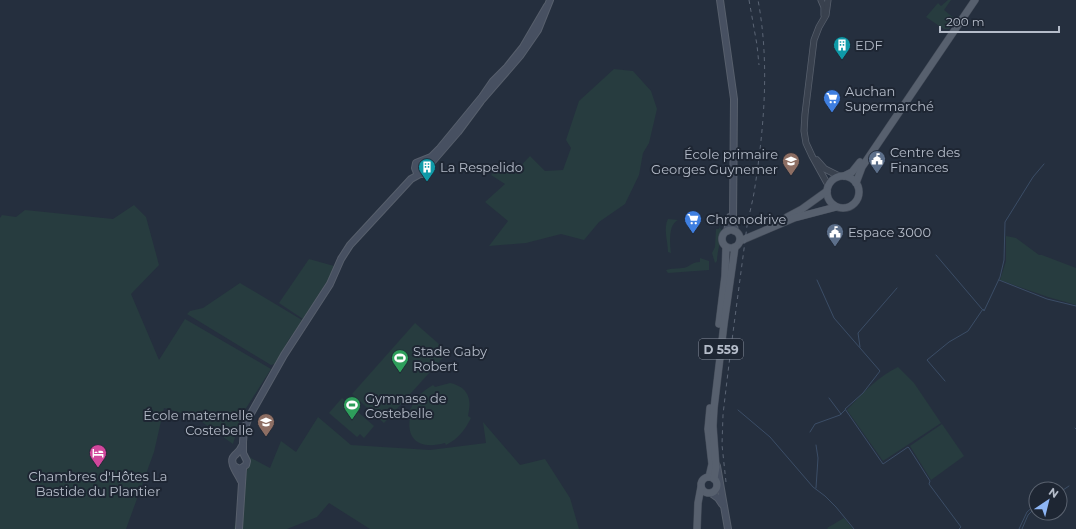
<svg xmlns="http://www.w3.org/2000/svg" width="1076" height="529" viewBox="0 0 1076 529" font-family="Montserrat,sans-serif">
<rect width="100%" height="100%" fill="#252f3e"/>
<g fill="#273c3f">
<polygon points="948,0 951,0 944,10 955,19 949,29 944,29 926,17 938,3 941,6"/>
<polygon points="614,69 633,71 651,91 657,109 649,143 643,153 639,175 625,204 599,222 584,240 561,234 526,243 489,246 508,221 485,202 505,184 491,175 500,165 514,173 530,156 545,171 563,170 571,148 566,140 579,101"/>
<polygon points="134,205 146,217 159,265 131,294 159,360 185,319 271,369 241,416 233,444 195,417 164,408 154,452 126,529 0,529 0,218 2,215 16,217 25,210 113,219"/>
<path d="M668,219L678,220C668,225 670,243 671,253L668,252C668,242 663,228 668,219Z"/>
<path d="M719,227L721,229C722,240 717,250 717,261L715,263L712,253L715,247L716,229H719Z"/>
<polygon points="1006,236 1016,238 1039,255 1042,255 1076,268 1076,305 1048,297 1000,280 1006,261"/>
<path d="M700,258L709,261V270L668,273L666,270C672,268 676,269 682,268C690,268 690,262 700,262Z"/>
<polygon points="309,259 334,266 329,278 303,319 279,303"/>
<polygon points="240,283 302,320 302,322 289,339 275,364 271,365 187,314 190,311 203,308"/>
<polygon points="415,323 448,352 384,423 352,394"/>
<path d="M898,367L914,383L941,423L883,461L847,410C862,393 878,377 898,367Z"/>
<path d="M450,383C469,387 472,400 468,416L471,418C465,430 458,439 446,445L445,443C420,450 404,440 411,413L409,412C414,400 422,391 433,385L435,387Z"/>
<polygon points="342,398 374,426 364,438 360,434 357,437 329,413"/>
<polygon points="318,417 351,445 430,450 486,443 483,422 520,465 545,459 570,498 579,529 370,529 329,503 317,517 287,529 234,529 248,466 248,455 251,458 270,468 281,441 296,452"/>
<polygon points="942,424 964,456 931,480 910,446"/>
<polygon points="844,518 853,529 828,529 827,528"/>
</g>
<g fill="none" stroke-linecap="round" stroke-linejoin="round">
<g stroke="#3b4d66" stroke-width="1">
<polyline points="936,255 982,309"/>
<polyline points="817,280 834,318 880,371 863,393 845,409 883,464 908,447 909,448 930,481 929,484 961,527 959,529"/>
<polyline points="999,280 1047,299 1076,306"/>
<polyline points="860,347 858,333 897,288"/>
<polyline points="945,381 927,360 949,342 968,331 983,309 984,311 1000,277 1004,260 1005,222 1033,177 1044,164"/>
<polyline points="829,398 841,414"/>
<polyline points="738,410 770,437 813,487 825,496 836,507 854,529"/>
<polyline points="1075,428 1076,429"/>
<polyline points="810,432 815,424 840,415 845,410"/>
<polyline points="816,445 818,458 816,488"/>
<polyline points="1060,492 1069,486"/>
<polyline points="1019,529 1027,512 1036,504"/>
<polyline points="1022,529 1028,515 1036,507"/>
</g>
<g stroke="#575f6c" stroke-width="7">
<g id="tertiary">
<polyline points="821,0 824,7 824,15"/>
<polyline points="828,0 826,15 819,27 814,40 805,114 804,131 806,143 812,156 828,185"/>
<polyline points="817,160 825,169 839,176"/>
</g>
</g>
<g stroke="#575f6c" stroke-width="8">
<g id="secondary">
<polyline points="720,0 734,99 733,221 735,231"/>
<polyline points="547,6 523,47 507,67 493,81 482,97 440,148 431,157 416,163 415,168 417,173 422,174 427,171 432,162 458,132 481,101 520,56 538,30 550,0"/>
<polyline points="727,231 730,217"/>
<polyline points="234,466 240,469 246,465 247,461 243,453 243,442 244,430 249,417 284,355 330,284 341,259 350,245 411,179 420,174"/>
<polyline points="717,466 728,529"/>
<path d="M241,481C238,474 228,462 234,456C238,452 240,451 242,446"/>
<polyline points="711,493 718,498 722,504"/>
<polyline points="239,529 243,468"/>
</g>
</g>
<g stroke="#424a57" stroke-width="8">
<g id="primary">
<polyline points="844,176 852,172 860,162"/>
<circle cx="843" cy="192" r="16"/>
<polyline points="856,183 862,167 975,0"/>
<polyline points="787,217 802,209 827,191"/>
<circle cx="731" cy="239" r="9"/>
<polyline points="740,241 794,218 836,207"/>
<polyline points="719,324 725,276 726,247"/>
<polyline points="709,477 712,464 708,429 710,408"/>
<circle cx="709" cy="485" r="8"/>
<polyline points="714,479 716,467 713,426 714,408 724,324 735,247"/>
<polyline points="697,529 698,503 701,487"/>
</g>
</g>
<use href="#tertiary" stroke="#39414e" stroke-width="5.5"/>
<use href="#secondary" stroke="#475061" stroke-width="6"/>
<use href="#primary" stroke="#57606e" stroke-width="7"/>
<g stroke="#5b6575" stroke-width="1" stroke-dasharray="4 4" stroke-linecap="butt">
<polyline points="749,0 757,45 759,65"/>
<path d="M726,482L722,445L723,415C730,352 739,288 747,226C749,215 752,204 754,193C764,129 770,64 758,0"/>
</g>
</g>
<defs>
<g id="building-pin" transform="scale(0.9)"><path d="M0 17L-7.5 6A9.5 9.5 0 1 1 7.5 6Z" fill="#0f9aa8" stroke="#1e2633"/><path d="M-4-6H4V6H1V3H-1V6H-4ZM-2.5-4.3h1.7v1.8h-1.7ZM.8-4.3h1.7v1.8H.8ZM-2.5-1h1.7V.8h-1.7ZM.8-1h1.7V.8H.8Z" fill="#fff"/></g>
<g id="supermarket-pin" transform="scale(0.9)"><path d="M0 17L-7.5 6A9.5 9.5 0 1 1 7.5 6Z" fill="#3f7fe0" stroke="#1e2633"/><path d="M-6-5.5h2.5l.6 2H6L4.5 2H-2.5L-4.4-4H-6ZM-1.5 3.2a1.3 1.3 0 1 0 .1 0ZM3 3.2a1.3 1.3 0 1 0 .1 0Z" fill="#fff"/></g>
<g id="civic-pin" transform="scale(0.9)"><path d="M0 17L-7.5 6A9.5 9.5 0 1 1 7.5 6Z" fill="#5c6f8a" stroke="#1e2633"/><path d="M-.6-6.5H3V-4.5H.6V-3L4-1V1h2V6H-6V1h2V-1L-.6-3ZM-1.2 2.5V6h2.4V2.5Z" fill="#fff"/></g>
<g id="school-pin" transform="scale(0.9)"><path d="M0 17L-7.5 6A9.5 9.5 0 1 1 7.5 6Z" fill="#8d6e63" stroke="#1e2633"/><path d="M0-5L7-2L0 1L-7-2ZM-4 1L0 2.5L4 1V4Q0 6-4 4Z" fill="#fff"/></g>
<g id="stadium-pin" transform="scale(0.9)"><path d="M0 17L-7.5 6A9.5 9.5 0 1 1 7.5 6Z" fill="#2e9e5b" stroke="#1e2633"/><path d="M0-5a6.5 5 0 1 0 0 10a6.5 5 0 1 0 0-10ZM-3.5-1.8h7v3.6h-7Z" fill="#fff"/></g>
<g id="hotel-pin" transform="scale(0.9)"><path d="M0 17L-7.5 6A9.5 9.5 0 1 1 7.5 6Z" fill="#d1479c" stroke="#1e2633"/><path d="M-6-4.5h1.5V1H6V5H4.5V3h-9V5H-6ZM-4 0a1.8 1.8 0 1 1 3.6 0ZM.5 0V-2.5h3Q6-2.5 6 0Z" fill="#fff"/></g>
</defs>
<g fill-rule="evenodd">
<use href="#building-pin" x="842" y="45"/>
<use href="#supermarket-pin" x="832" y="98"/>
<use href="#civic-pin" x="877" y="159"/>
<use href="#school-pin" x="791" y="161"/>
<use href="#building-pin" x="427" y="167"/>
<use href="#supermarket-pin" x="693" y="219"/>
<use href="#civic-pin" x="835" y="232"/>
<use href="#stadium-pin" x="400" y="358"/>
<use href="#stadium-pin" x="352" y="405"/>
<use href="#school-pin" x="266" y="422"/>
<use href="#hotel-pin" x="98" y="453"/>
</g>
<g text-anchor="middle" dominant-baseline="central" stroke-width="4" stroke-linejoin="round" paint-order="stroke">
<rect fill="#1e2633" stroke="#888f9c" stroke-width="1" x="699" y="339" width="44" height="20" rx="3"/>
<g font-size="12" font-weight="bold" fill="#b5bcc9">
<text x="721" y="349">D 559</text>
</g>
<g font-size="13" fill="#b5bcc9" stroke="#1e2633" text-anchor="start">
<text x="855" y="45">EDF</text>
<text x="845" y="91">Auchan<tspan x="845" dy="15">Supermarché</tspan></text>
<text x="890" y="152">Centre des<tspan x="890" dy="15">Finances</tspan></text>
<text x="778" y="154" text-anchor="end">École primaire<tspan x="778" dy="15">Georges Guynemer</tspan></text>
<text x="440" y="167">La Respelido</text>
<text x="706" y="219">Chronodrive</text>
<text x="848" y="232">Espace 3000</text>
<text x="413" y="351">Stade Gaby<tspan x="413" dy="15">Robert</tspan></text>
<text x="365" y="398">Gymnase de<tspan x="365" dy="15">Costebelle</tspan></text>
<text x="253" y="415" text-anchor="end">École maternelle<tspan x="253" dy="15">Costebelle</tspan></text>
<text x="98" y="476" text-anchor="middle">Chambres d'Hôtes La<tspan x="98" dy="15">Bastide du Plantier</tspan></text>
</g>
</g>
<g transform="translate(1048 501) rotate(35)"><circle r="19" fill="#1e2633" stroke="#5a626f"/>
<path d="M0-3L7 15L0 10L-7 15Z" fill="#8db5f5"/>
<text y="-6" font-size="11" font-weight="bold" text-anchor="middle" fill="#b5bcc9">N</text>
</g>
<path d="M940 26v6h119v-6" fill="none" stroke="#b5bcc9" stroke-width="2"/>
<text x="946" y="26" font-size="12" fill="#b5bcc9" stroke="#1e2633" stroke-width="3" paint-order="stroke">200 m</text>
</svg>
